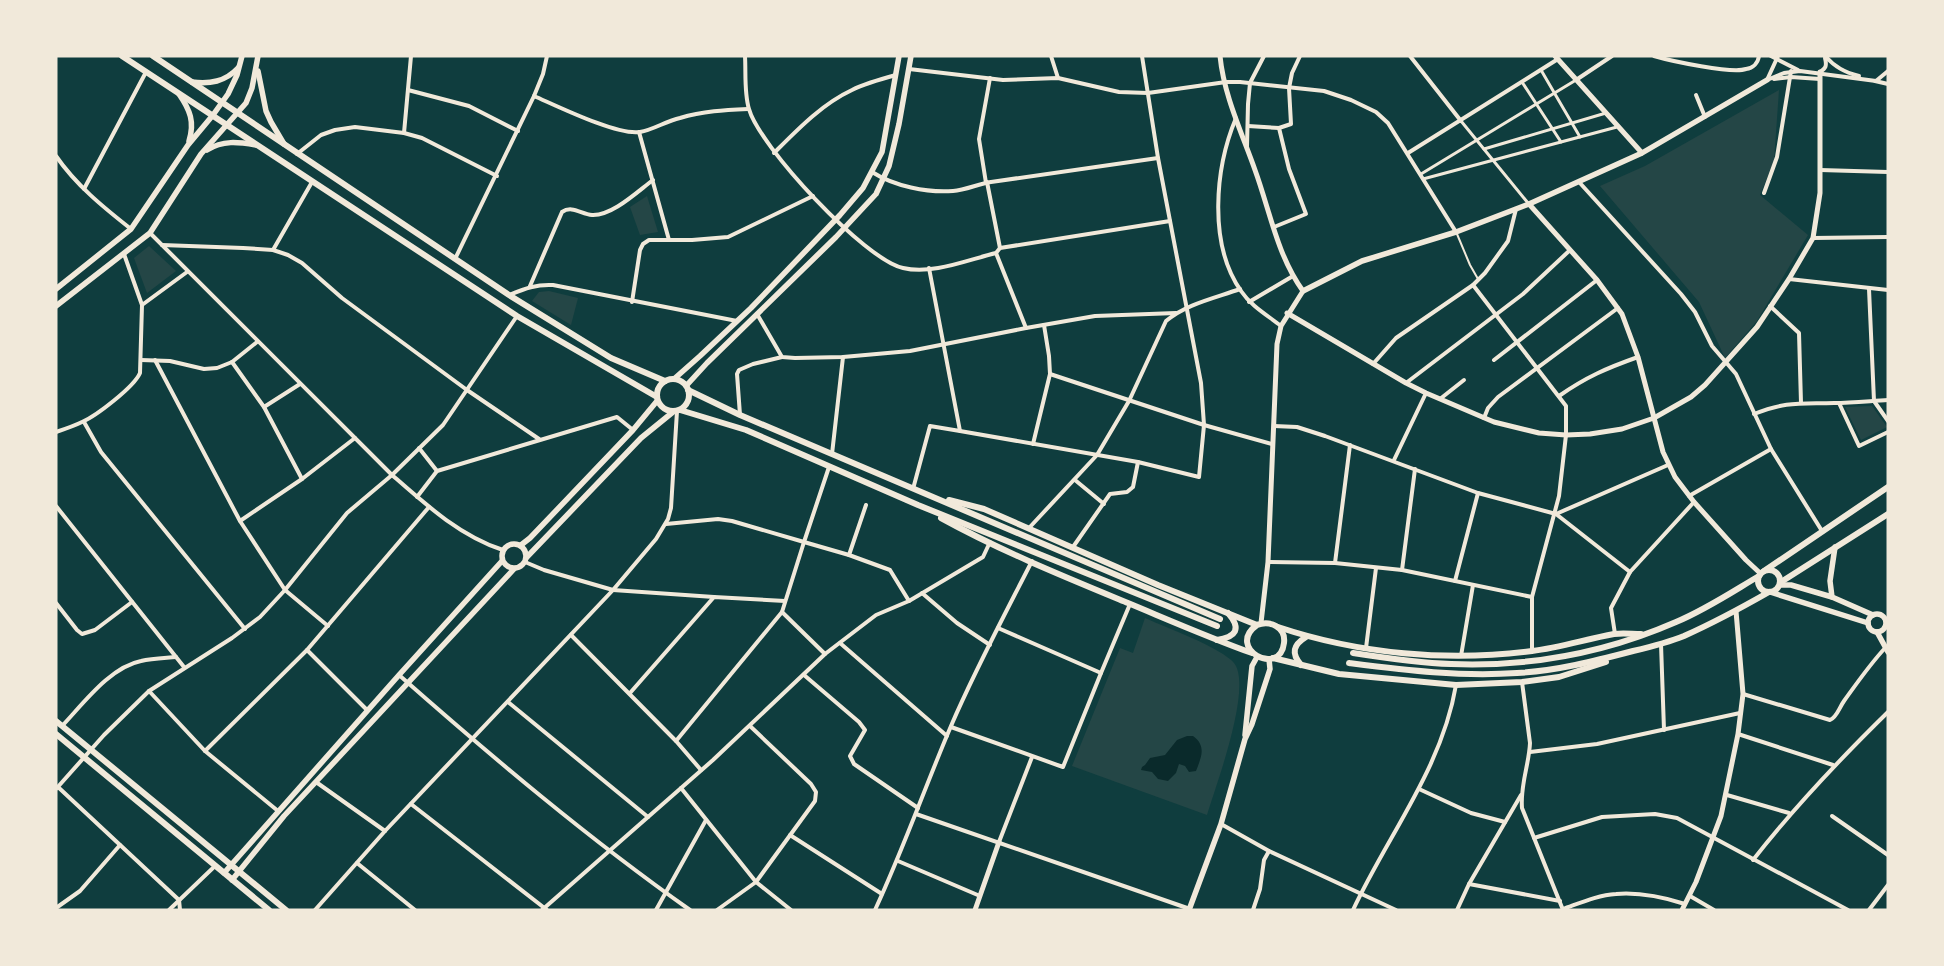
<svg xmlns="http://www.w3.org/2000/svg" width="1944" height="966" viewBox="0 0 1944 966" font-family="Poppins,sans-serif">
<rect width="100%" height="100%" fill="#0f3d3e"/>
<g fill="#244646">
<polygon points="1779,90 1774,161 1760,195 1808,235 1757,321 1725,358 1699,302 1600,186 1645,166"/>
<polygon points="647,196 658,232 640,235 630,207"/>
<polygon points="149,246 176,271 147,293 134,258"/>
<polygon points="549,291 578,298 571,325 532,301 539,292"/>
<polygon points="1872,406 1887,427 1861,440 1845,407"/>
<path d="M1145,618C1165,627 1222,648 1234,663C1253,687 1216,785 1207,815L1072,766L1120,648L1133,653Z"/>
</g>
<path fill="#0a2a2b" d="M1187,736H1193C1207,746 1201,758 1196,771L1189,772L1185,766L1179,764L1176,773L1168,781L1158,779L1152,772L1141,770L1142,767L1145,765L1150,758L1165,755L1177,740Z"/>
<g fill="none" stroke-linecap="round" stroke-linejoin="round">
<polyline stroke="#f1e9da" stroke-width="2" points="1457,234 1470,265 1478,279"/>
<g stroke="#f1e9da" stroke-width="3">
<polyline points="1541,70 1580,137"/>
<polyline points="1522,82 1561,142"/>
<polyline points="1461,121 1528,203"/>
<polyline points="1484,149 1606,113"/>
<polyline points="1421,174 1576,80"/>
<polyline points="1423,179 1617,127"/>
</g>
<g stroke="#f1e9da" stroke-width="4">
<path d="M745,56C746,73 744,93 749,109C759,146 865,260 903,268C932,275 967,260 996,253L1000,248L1170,221"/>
<polyline points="1051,56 1058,78"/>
<polyline points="1410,56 1461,121"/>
<path d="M1654,56C1671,61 1732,74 1746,69C1753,68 1758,63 1759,56"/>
<polyline points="1771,56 1798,70"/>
<path d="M1825,56C1835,67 1844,72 1859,76"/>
<polyline points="909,69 1003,80 1058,78 1119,92 1148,93 1226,82 1240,82 1324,91 1351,100 1376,112 1388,123 1456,232"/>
<path d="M1820,72C1826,68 1827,66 1825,58"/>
<polyline points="1774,79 1791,77 1820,79"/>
<polyline points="1576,80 1612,56"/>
<polyline points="1767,80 1784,73 1800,71 1876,81 1888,71"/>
<polyline points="1767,80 1778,56"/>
<polyline points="1875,81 1888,84"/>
<polyline points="408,90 469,106 518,131"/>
<polyline points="1696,95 1705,117"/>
<path d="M534,96C557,106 618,136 640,132C653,130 666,121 680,118C703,111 725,110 748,109"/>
<path d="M1236,118C1215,168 1208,244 1241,291C1251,306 1267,315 1281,326"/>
<polyline points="1248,126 1279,128"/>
<polyline points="639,132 669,240"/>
<polyline points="404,133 411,56"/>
<polyline points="1247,146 1248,104 1250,83 1264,56"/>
<path d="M774,153C798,129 822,104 852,90C866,83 881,79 896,75"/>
<polyline points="1408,153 1558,59"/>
<polyline points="297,154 321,135 335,130 355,127 404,133 422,138 497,176"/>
<path d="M56,156C76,185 103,207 131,229"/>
<polyline points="1820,170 1888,172"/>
<path d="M872,172C894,186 927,193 953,191C966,190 978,184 991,182C1046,174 1102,166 1158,158"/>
<polyline points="987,182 1000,248"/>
<polyline points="1579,182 1681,294 1695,312 1712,346 1736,374 1771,449 1822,531"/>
<polyline points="986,183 979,139 990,78"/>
<polyline points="84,189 146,72"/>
<polyline points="1764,193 1777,157 1791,71"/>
<polyline points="1274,227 1306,214 1289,169 1279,128 1291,124 1289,88 1292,73 1300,56"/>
<path d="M150,233L392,475C425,504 460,536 503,550"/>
<polyline points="1813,238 1888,237"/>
<polyline points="162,245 243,248 273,250 288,255 302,263 342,298 467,390 539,439"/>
<polyline points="273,250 312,182"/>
<polyline points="996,253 1026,328"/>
<polyline points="455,259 534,96 543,74 547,56"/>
<polyline points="929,268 960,431 1138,462 1199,477 1204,425 1201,383 1158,158 1142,56"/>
<polyline points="1789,279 1888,290"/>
<polyline points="1473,285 1566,406 1566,435 1559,496 1532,597 1532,651"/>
<path d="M530,286L562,212C572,205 581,214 592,215C612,216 637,192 653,180"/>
<polyline points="1869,289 1874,401 1888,421"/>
<path d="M509,295C524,289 536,284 553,285L737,321"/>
<polyline points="632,302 640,250 643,244 649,240 692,240 728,237 813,196"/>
<polyline points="1249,302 1293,276"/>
<polyline points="142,305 187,272"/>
<polyline points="1770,306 1799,333 1801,403"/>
<polyline points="757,314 782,357 795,358 843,357 910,351 1026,328 1095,316 1176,313"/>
<polyline points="141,360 170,361 204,369 217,368 232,362 257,342"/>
<polyline points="155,360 240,521 285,590 328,626"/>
<polyline points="1494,360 1597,280"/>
<polyline points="232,362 264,407 302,479"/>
<polyline points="1373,364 1396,338 1473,285 1485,273 1508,241 1516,209"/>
<polyline points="1050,374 1204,425 1272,444"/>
<polyline points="1406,383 1523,294 1569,251"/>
<path d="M1559,396C1586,377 1607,368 1638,357"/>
<polyline points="1440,399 1464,380"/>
<polyline points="1839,403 1859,446 1888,432"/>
<polyline points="264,407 300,384"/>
<path d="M1754,414C1786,401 1801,404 1834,403C1852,403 1870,401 1888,400"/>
<polyline points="740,415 737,374 739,370 753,364 782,357"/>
<polyline points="1484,418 1488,408 1498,397 1618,308"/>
<polyline points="84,422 101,452 245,629"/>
<polyline points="1274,426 1297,427 1325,436 1478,493 1556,514 1630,572"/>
<path d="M56,432C65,429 74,426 82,422C96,416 134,387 140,373L142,305L124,254"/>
<polyline points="1033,444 1050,374 1049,356 1044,325"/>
<polyline points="419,448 437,471"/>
<polyline points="832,454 843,357"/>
<polyline points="1394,460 1426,393"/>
<polyline points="829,467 804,542 849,555"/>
<polyline points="1075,480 1104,504"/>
<polyline points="913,489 930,426 960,431"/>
<polyline points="1689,496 1771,449"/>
<polyline points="417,497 437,471 617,417 633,430"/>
<polyline points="866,505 849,555 890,570 909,601"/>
<polyline points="56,506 184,667"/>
<polyline points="1556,514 1668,465"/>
<polyline points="240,521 302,479 355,438"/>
<polyline points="666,524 718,519 732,521 804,542 782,612 676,741"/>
<path d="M1029,528L1097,455L1129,401L1166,321C1186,304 1215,298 1240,289"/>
<polyline points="1073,547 1110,494 1127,492 1133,487 1138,462"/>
<polyline points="525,562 544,570 613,590 714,597"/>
<polyline points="1268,562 1335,563 1402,570 1532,597"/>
<polyline points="1335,563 1350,445"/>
<polyline points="1402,570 1415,469"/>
<polyline points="1455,581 1478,493"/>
<polyline points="922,593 957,623 990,645"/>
<polyline points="56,603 77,630 82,634 95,630 132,602"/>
<polyline points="782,612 825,654"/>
<polyline points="1885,621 1888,621"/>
<polyline points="998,628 1101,673 1130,604"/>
<polyline points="1615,634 1611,608 1630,572 1694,502"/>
<polyline points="571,635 676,741 701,770"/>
<polyline points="840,643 947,736"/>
<polyline points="1661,644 1664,730"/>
<polyline points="1366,648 1376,568"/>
<polyline points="307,650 367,710"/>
<polyline points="1461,656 1473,585"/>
<path d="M399,675C492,757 588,838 690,910"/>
<polyline points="804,675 859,722 865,730 850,756 854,764 918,808"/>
<path d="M1522,682L1530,743C1529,765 1520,785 1522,808L1563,910"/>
<polyline points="149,691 205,751 278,811"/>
<polyline points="630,693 714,597 785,601"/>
<path d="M1743,694L1830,720C1837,717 1839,708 1844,701C1857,683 1870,664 1886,647"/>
<polyline points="508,702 648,817"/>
<path d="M62,726C83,704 110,667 141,661C152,658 165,658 176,657"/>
<polyline points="951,727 1063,767 1101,673"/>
<polyline points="1738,734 1833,765"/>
<polyline points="205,751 307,650 429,507"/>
<polyline points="1530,752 1597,744 1740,713"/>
<polyline points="316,782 385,831"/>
<polyline points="58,787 179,900 180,910"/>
<polyline points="681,788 756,882 791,910"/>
<polyline points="56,789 104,735 149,691 232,638 260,617 285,590 347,513 392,475 443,425 517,316"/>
<polyline points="1419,789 1471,813 1505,822"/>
<polyline points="1727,795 1789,813"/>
<polyline points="411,804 547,910"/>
<polyline points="916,814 1190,909"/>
<polyline points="1832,816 1888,855"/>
<polyline points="1221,824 1269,851 1396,910"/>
<polyline points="790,835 882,894"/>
<polyline points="1534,838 1602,817 1655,814 1677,818 1848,910"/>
<polyline points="999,842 1032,757"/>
<path d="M1753,860C1796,805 1839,760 1888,712"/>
<polyline points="898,861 980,896"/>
<polyline points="357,863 415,910"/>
<polyline points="1469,884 1560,901"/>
<polyline points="1690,896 1714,910"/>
<polyline points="56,908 80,891 120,845"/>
<path d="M1563,909C1580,903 1598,895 1616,894C1640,892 1663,897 1685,904"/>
<polyline points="169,910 215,866"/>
<polyline points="315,910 385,831 613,590 656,539 668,519 671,508 677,411"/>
<polyline points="542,910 713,760 825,654 876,615 909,601 983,557 990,542"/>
<polyline points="656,910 706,820"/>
<polyline points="717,910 756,882 815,801 816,792 811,784 750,726"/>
<path d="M875,910C903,850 925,787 951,726C975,670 1004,616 1032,561"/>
<polyline points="1253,910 1260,889 1264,860 1269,851"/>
<path d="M1353,910C1388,835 1442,768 1456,685"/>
<polyline points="1457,910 1469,884 1521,795"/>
<polyline points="1869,910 1888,885"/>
</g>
<g stroke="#f1e9da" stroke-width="5">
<path d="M1220,56C1224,96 1242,133 1255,170C1270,211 1277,255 1303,291L1281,326L1277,344L1268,562L1261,623"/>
<polyline points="1555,56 1642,153"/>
<polyline points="1529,204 1597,280 1622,314 1638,357 1663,452 1675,477 1694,502 1746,560 1761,574"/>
<polyline points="1287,313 1406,383 1426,393 1494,422 1539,433 1566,435 1590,434 1622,429 1654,418 1691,397 1705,385 1757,327 1789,279 1813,238 1820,193 1820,72"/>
<polyline points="975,910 999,842"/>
<polyline points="1682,910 1696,882 1721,816 1738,734 1743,694 1736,611"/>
</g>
<g stroke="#f1e9da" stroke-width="5.5">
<polyline points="258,71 266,111 271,122 284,144"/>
<path d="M192,82C210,84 225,82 238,68"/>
<path d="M179,94C190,110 195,122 189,141"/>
<path d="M207,150C223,140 238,142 256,145"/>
<polyline points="56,289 131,229 188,145 213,115 228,94 237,75 242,56"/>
<polyline points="1303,291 1362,261 1456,232 1529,204 1642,153 1767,80"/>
<polyline points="56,306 150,233 201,154 246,103 252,88 258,56"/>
<polyline points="674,379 700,356 751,308 840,215 863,188 882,152 899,56"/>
<polyline points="686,386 707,363 836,237 876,194 889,166 899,124 911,56"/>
<circle cx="514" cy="556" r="12"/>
<polyline points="521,545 530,538 633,430 657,401"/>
<polyline points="1835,547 1830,581 1832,597 1873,615"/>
<polyline points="526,558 641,438 673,412"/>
<polyline points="1780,585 1791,585 1832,597"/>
<polyline points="1770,592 1868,623"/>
<circle cx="1877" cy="623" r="9"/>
<polyline points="1877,632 1888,652"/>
<polyline points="1245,735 1252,666 1257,657"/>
<polyline points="224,873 399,675 502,561"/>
<polyline points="232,880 284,816 514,569"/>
<polyline points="1189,910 1221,824 1245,739 1252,724 1270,669 1269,659"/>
</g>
<g stroke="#f1e9da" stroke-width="6">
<polyline points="122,56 517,316 657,397"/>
<polyline points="153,56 509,295 611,358 665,381"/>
<circle cx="673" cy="395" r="16"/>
<polyline points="688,390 740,415 1220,619"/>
<polyline points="680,410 746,430 918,505 1217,626"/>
<path d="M949,500L984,509L1158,585L1257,625C1270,620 1286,627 1284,643C1280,678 1225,648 1257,625"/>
<path d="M941,518C1001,551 1065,577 1128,603C1169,620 1210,638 1252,653"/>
<circle cx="1769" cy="581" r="11"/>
<polyline points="1764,571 1888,487"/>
<polyline points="1781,582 1888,514"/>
<path d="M1278,627C1359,654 1448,662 1532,651C1560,648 1586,639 1614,634C1623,633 1632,634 1641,634"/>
<path d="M1217,640C1236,637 1242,629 1228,613"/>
<path d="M1353,653C1385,658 1418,663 1451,664C1528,667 1605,653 1676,622C1705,610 1732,592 1759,576"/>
<polyline points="1273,658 1339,674 1456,685 1522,682 1559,677 1606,662"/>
<path d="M1349,663C1405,670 1460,677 1517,673C1556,671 1595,661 1633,651C1650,647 1667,643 1684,636C1713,623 1741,608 1769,592"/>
<path d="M1301,665C1291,653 1293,645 1306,637"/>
<polyline points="56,721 286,910"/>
<polyline points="56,734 269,910"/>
</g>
</g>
<rect width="1944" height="966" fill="none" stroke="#f1e9da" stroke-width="115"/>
</svg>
